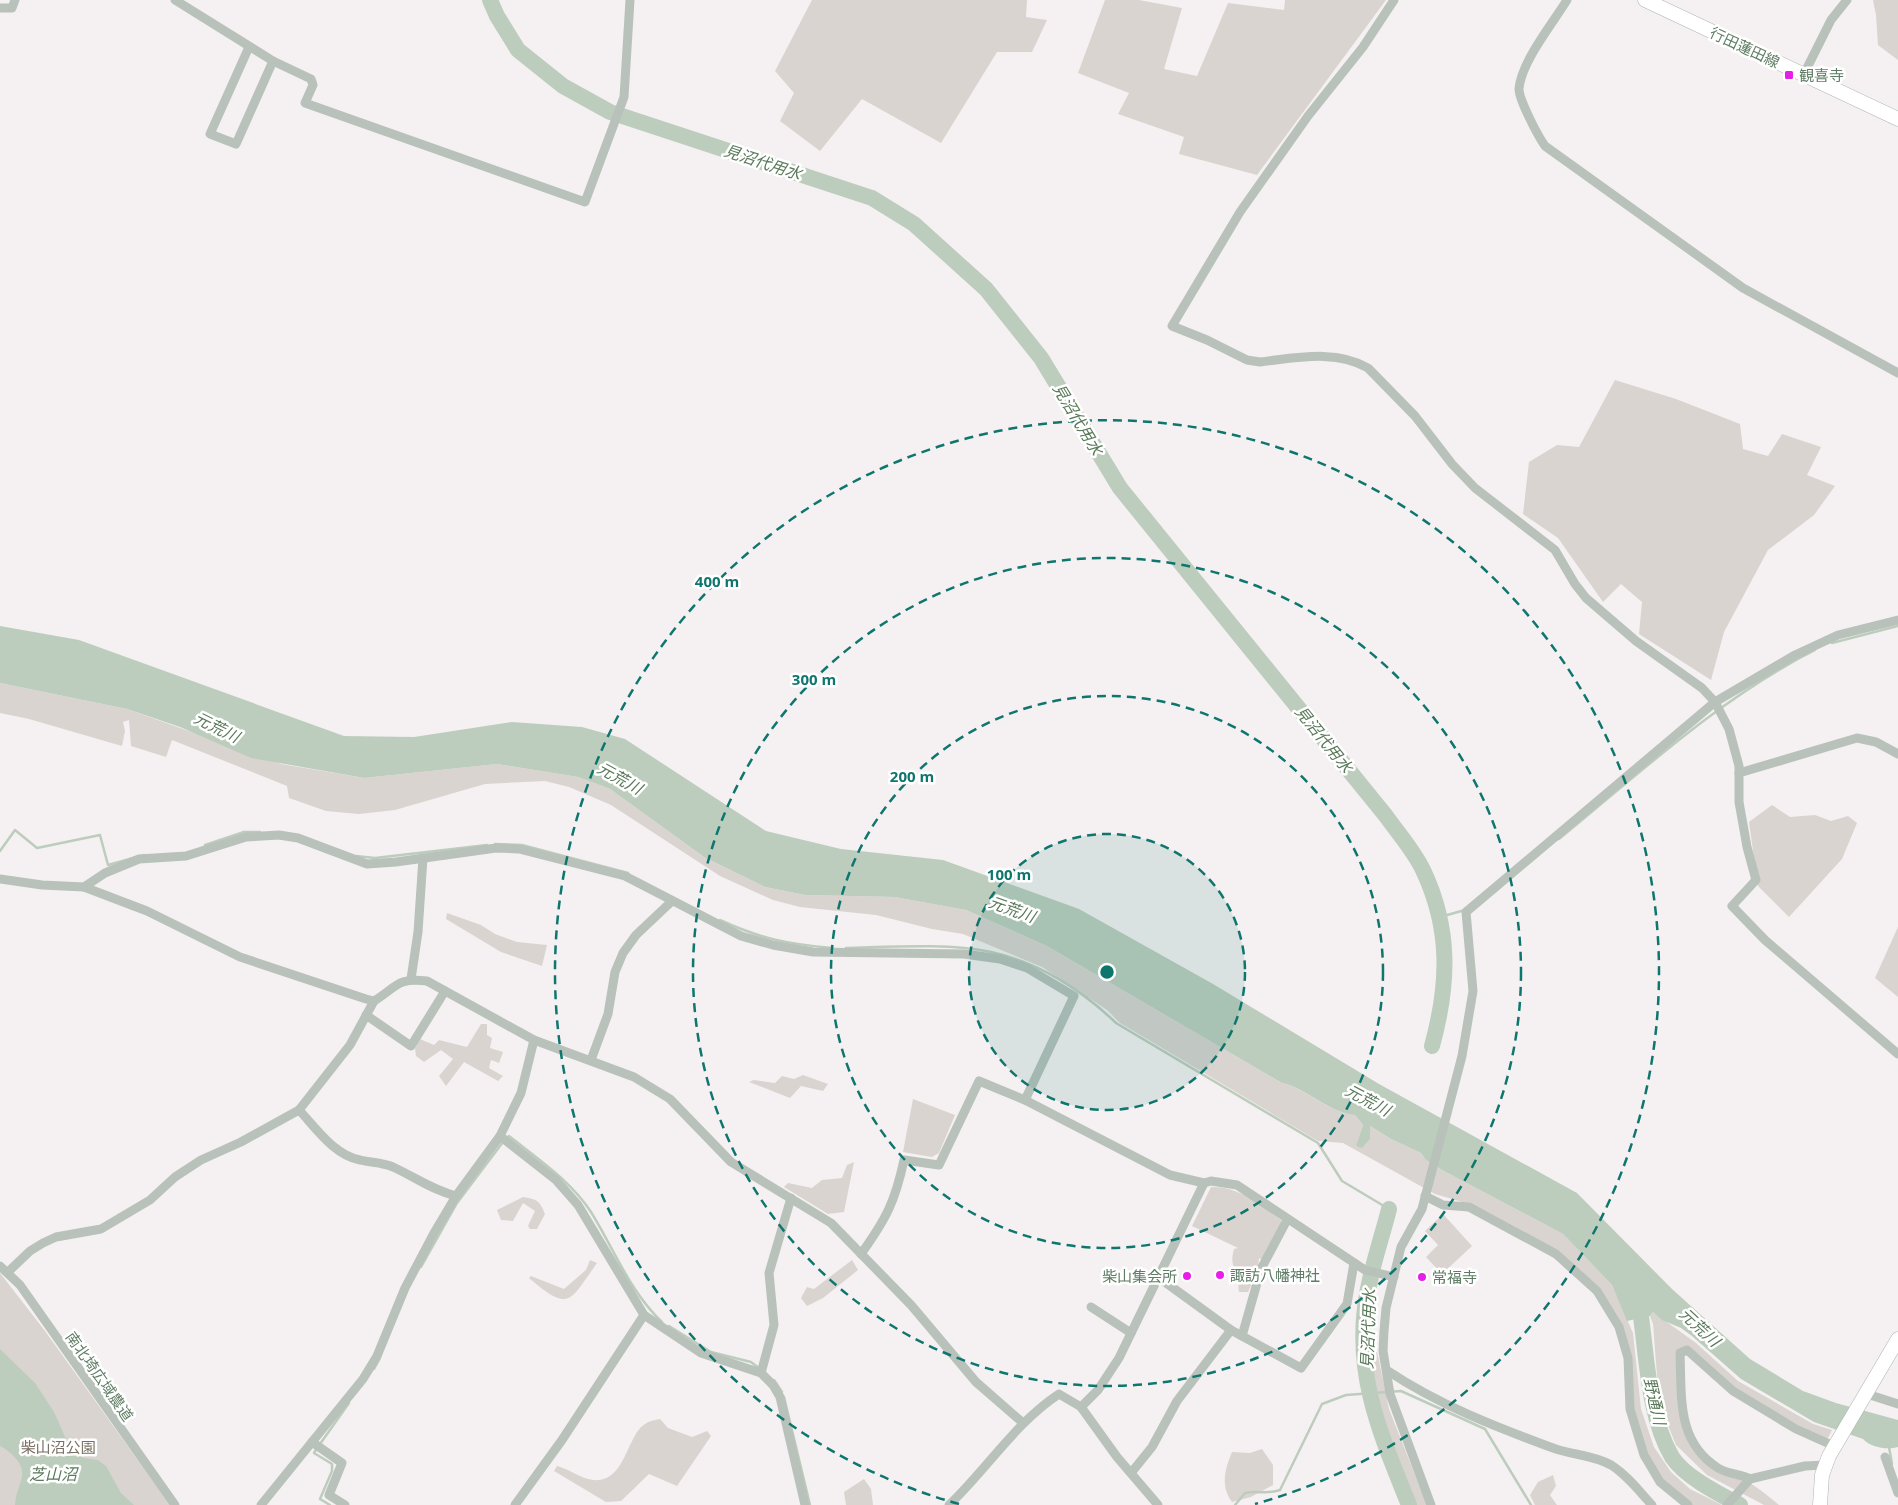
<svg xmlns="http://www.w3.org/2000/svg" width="1898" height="1505" viewBox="0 0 1898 1505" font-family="'Open Sans','Noto Sans JP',sans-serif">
<rect width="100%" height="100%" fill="#f5f1f2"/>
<g fill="#dad4d0">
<polygon points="812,0 1027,0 1026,17 1047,20 1032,52 997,52 941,143 862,99 820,151 780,121 794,93 775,71"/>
<polygon points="1105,0 1139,0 1182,8 1164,69 1197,76 1228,3 1284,10 1285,0 1386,0 1257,175 1179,154 1184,137 1118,114 1129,93 1078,73"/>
<polygon points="1873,0 1898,0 1898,60 1878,45 1876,15"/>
<polygon points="1615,380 1676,399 1740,424 1743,449 1768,456 1782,434 1821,447 1807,475 1835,486 1814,515 1768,550 1724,632 1711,680 1639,634 1642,602 1621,584 1603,602 1558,538 1523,514 1529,462 1557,445 1579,447"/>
<path d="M0,683L127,709L281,764L364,778L497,764L578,777L610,789L704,857L765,887L805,895L894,897L966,910L1047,946L1282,1083C1307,1089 1329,1113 1355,1115L1363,1125L1356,1147L1369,1136L1370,1126L1391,1139L1421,1153L1426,1160L1442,1170L1563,1234L1612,1285L1633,1333L1641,1409L1654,1447L1671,1472L1690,1489L1722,1505H1691L1665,1486L1649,1461L1633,1408L1624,1329L1559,1253L1469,1204L1435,1194L1343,1143L1318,1141L1120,1023L1107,1010L1042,967L963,934L932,929L876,915L800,907L773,900L720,876L611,805L569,787L545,781L485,784L395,810L359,814L326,811L289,798L287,786L172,740L166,757L131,746L129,720L123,722L125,731L122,746L29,719L0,713Z"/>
<polygon points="1772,805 1790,817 1815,815 1831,821 1848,816 1857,823 1842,859 1789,917 1758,886 1749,822"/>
<polygon points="447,913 481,925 495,934 517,942 547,945 542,966 501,952 446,919"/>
<polygon points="1898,927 1898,997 1875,978"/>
<polygon points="481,1024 487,1024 487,1035 492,1038 490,1048 503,1052 499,1063 491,1060 489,1068 503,1076 498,1081 464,1062 446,1086 439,1076 453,1059 441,1050 424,1062 416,1056 415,1048 420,1039 434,1045 439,1040 467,1047"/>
<polygon points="803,1075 828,1084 823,1091 801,1086 790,1098 749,1082 754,1080 775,1083 782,1076 794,1079"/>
<polygon points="913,1099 955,1115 939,1153 932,1157 903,1152"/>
<polygon points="854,1162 844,1212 828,1214 784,1187 788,1183 812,1188 822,1180 842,1178 847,1165"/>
<path d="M1211,1187C1239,1186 1261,1205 1281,1220V1225L1262,1260L1259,1258L1258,1271L1248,1292H1239C1238,1287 1239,1277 1236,1272C1232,1263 1231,1260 1234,1249L1238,1248L1192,1226Z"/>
<path d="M523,1197C537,1199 540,1201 545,1214L537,1229H530L528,1226L535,1211L523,1203L513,1221L501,1220L497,1210Z"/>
<polygon points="1443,1214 1472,1246 1442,1274 1426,1257 1438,1245 1425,1231"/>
<path d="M590,1260L597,1263C569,1302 570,1313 529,1278L531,1276L564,1289L586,1270Z"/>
<polygon points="852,1260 858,1270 823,1298 807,1306 801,1298 807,1287 814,1289"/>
<polygon points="0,1273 45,1331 170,1505 0,1505"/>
<path d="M1375,1278L1379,1279L1373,1305L1370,1347L1377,1351L1389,1409L1427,1505H1415C1393,1447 1363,1388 1367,1324C1368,1309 1373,1293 1375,1278Z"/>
<path d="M1653,1312L1696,1343L1738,1381L1813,1424L1832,1430L1827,1440C1774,1415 1727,1384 1681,1349C1681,1386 1671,1441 1708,1465C1719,1471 1733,1474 1744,1480C1757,1486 1768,1496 1779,1505H1764L1707,1475L1676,1445L1665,1418L1658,1388L1653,1324L1650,1316Z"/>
<path d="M660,1419L668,1428L692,1437L707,1431L711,1436L677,1486L649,1474L621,1501L606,1502L554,1471L557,1466C570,1469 579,1478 593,1480C626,1483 626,1436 645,1424C649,1421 655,1420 660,1419Z"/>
<path d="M1262,1449L1273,1465V1485L1251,1497L1232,1502C1220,1486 1225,1469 1232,1452L1250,1453Z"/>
<polygon points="1553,1475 1556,1486 1550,1495 1557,1505 1535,1505 1530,1495 1538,1482"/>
<polygon points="864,1479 871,1489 873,1505 846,1505 844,1492"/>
</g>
<g fill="#bdcdbd">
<path d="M0,626L79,640L344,736L414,737L512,722L582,727L625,739L766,831L841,849L943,860L1079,909L1213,984L1379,1084L1577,1193L1672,1289L1750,1359L1803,1391L1836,1403L1898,1420V1447C1888,1450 1871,1448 1863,1439L1814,1422L1741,1379L1692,1336L1681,1328L1662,1320L1653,1312L1650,1316L1627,1321L1612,1285L1563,1234L1442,1170L1426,1160L1421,1153L1391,1139L1370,1126V1139L1362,1148L1356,1146L1363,1125L1355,1115C1329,1113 1308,1089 1282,1083L1047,946L966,910L894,897L805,895L765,887L704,857L610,789L578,777L497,764L364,778L251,758L180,727L127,709L0,683Z"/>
<path d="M0,1349L35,1383L54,1412L67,1441L76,1454L84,1458L98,1460L106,1466L121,1493L134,1505H15C16,1492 19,1489 22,1477C25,1464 10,1451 0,1446Z"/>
</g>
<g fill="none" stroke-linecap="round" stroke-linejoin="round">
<g stroke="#bdcdbd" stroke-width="2.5">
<polyline points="1832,643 1898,626"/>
<path d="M1559,839C1641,772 1720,698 1815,650"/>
<polyline points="495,844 522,845 628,873"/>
<polyline points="205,845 244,832 260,832"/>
<polyline points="0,851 15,830 37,848 100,835 108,865 144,855"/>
<polyline points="356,856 375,858 487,845"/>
<polyline points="1440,917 1465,910"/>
<path d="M720,920C761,939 788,944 833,948"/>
<path d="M846,948C889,947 949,943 991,952C1038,962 1082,990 1116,1023L1318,1143L1342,1181L1389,1209"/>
<path d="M507,1138L509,1136C538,1159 571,1181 591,1212C614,1249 630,1292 662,1322"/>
<polyline points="421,1267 457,1203 503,1142"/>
<polyline points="669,1326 711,1352 751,1362 760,1369"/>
<polyline points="374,1369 380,1358"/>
<polyline points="774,1380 782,1392"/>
<polyline points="784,1397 810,1505"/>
<polyline points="320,1444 349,1403"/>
<polyline points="1889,1447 1892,1464"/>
<polyline points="317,1448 314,1453 332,1464 332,1471 320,1499 330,1505"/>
<path d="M1235,1505L1245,1493C1259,1490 1266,1495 1280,1490L1322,1404L1346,1395L1401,1391L1485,1429L1531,1505"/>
</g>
<path stroke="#bdcdbd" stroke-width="10" d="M1120,488L1386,816C1398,833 1414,851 1423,870C1451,929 1449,984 1432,1046"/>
<g stroke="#bdcdbd" stroke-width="16">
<path d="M490,0L497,16L518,50L563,86L610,112L872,198L914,224L986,289L1041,358L1120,488L1386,816C1398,833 1414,851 1423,870C1451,929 1449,984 1432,1046"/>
<path d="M1389,1209C1382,1237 1372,1265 1367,1294C1353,1373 1380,1433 1409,1505"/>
<path d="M1638,1297C1647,1346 1646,1413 1672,1457C1685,1477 1719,1494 1740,1505"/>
</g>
<g stroke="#aab5ac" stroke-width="15">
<g id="major">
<polyline points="1645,0 1898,119"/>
<polyline points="1820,1505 1822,1475 1829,1456 1898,1339"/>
</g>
</g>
<g stroke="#b8c2ba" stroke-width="9">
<polyline points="175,0 273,61 311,79 313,85 305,103 585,202 624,97 630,0"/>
<path d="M1394,0L1363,47L1308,116L1240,212L1172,326L1207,340L1247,360L1260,362C1296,358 1336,349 1368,368L1415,416L1452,464L1475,488L1555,550L1575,584L1586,598L1636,641L1702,688L1715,702L1729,729L1739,766V802L1747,847L1756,880L1732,906L1765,940L1898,1054"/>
<path d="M1567,0C1553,23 1521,62 1519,89C1519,100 1538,136 1545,146L1743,288L1898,373"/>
<polyline points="0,8 12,8 15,0"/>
<polyline points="249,47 210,134 236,144 273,61"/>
<polyline points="1804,74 1831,20 1847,0"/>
<polyline points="1739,773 1857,738 1876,742 1898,754"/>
<path d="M0,879L42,885L84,887L147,911L240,957L366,999L374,1001C397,987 397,977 427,981L534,1040L634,1077L670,1099L731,1162L831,1223L911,1305L976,1382L1023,1423"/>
<polyline points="84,887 105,873 139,859 186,856 246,837 279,835 298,838 367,864 396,862 496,848 519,849 625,876 741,936 773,945 813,952 964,954 1000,959 1027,968 1074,996 1025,1100"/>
<polyline points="411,979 418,932 423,858"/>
<polyline points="366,1015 411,1046 445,991"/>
<polyline points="591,1060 608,1014 615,972 623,953 636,935 672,901"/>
<path d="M299,1110C316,1128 334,1155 360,1160C372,1163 381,1162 393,1167C415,1177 432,1190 456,1196"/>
<polyline points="500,1136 556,1180 578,1205 644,1315 701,1353 761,1373 773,1385 780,1397 805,1505"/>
<polyline points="1425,1196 1443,1205 1469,1207 1556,1254 1597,1291 1619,1327 1628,1358 1630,1409 1644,1455 1660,1482 1688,1505"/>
<path d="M861,1254C886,1219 895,1202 904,1160L939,1165L979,1081L1025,1100L1170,1175L1204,1183L1211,1181L1237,1185L1365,1270L1394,1277"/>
<polyline points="0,1266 20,1285 175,1505"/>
<polyline points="8,1272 30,1251 43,1243 56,1237 101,1229 150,1200 175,1177 201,1160 241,1142 299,1110 350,1045 374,1001"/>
<polyline points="1158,1277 1231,1330 1301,1368 1347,1304 1354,1263"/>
<polyline points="1091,1307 1131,1333"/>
<polyline points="1242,1336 1261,1269 1287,1220"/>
<path d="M1388,1371C1439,1405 1496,1427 1553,1448C1572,1455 1594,1455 1611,1465C1627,1475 1639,1491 1652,1505"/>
<polyline points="761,1373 774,1325 769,1273 791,1198"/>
<polyline points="1867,1394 1898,1404"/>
<polyline points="1081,1407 1117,1457 1158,1505"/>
<polyline points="312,1442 342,1463 329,1495 345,1505"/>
<polyline points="1885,1457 1898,1493"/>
<polyline points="1131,1473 1152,1447 1177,1401 1231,1330"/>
<path d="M1750,1479C1740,1474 1728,1474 1718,1468C1676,1442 1682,1396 1680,1353L1687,1350L1733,1391L1796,1429L1834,1446"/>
<polyline points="261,1505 363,1379 377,1356 405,1288 434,1233 456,1196 500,1136 521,1093 534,1040"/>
<polyline points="515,1505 562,1440 644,1315"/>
<path d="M949,1505C987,1469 1015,1423 1059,1394L1081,1407L1098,1390L1119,1358L1204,1183"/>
<polyline points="1431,1505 1390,1394 1383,1351 1384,1331 1386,1308 1401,1247 1422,1209 1462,1056 1473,991 1466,912 1715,702 1795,655 1838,635 1898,620"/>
<polyline points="1727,1505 1750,1479 1805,1466 1825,1465"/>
</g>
<use href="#major" stroke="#fff" stroke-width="14"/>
</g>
<circle cx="1107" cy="972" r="138" fill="#0f766e" fill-opacity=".12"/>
<g fill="none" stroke="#0f766e" stroke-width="2.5" stroke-dasharray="9 6">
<circle cx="1107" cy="972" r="138"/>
<circle cx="1107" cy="972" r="276"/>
<circle cx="1107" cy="972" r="414"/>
<path d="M959 1504A552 552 0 1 1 1255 1504"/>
</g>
<g fill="#e71de8" stroke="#fff" stroke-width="2">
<rect x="1784" y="70" width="10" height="10" rx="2.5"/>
<circle cx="1220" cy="1275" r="5"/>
<circle cx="1187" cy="1276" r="5"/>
<circle cx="1422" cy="1277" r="5"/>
</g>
<g text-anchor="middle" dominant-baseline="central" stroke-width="5" stroke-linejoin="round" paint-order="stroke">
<g font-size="15" fill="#5f7d65" stroke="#fff">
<text transform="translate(1745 47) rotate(25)">行田蓮田線</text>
<text transform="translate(100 1376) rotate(55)">南北埼広域農道</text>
</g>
<g font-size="15" fill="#5f7d65" stroke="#fff" text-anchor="start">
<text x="1799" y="75">観喜寺</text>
<text x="1230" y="1275">諏訪八幡神社</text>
<text x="1177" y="1276" text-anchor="end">柴山集会所</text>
<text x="1432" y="1277">常福寺</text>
</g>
<g font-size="15" fill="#7a6f62" stroke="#fff">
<text x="58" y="1447">柴山沼公園</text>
</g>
<g font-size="16" font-style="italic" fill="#5a795a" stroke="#fff">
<text transform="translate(763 162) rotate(18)">見沼代用水</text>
<text transform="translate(1078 419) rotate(59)">見沼代用水</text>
<text transform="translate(217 727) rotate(26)">元荒川</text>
<text transform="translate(1324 739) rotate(51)">見沼代用水</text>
<text transform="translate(620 778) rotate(29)">元荒川</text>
<text transform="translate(1012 909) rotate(20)">元荒川</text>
<text transform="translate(1368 1100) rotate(28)">元荒川</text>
<text transform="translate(1700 1327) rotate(43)">元荒川</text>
<text transform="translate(1368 1329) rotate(-88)">見沼代用水</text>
<text transform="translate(1655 1401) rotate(77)">野通川</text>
<text x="53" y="1474">芝山沼</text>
</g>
</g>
<circle cx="1107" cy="972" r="8" fill="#0f766e" stroke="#fff" stroke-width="2.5"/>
<g font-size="15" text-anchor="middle" font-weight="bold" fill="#0f766e" stroke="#fff" stroke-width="5" stroke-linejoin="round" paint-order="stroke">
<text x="717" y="587">400 m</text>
<text x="814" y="685">300 m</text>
<text x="912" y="782">200 m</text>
<text x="1009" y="880">100 m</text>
</g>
</svg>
